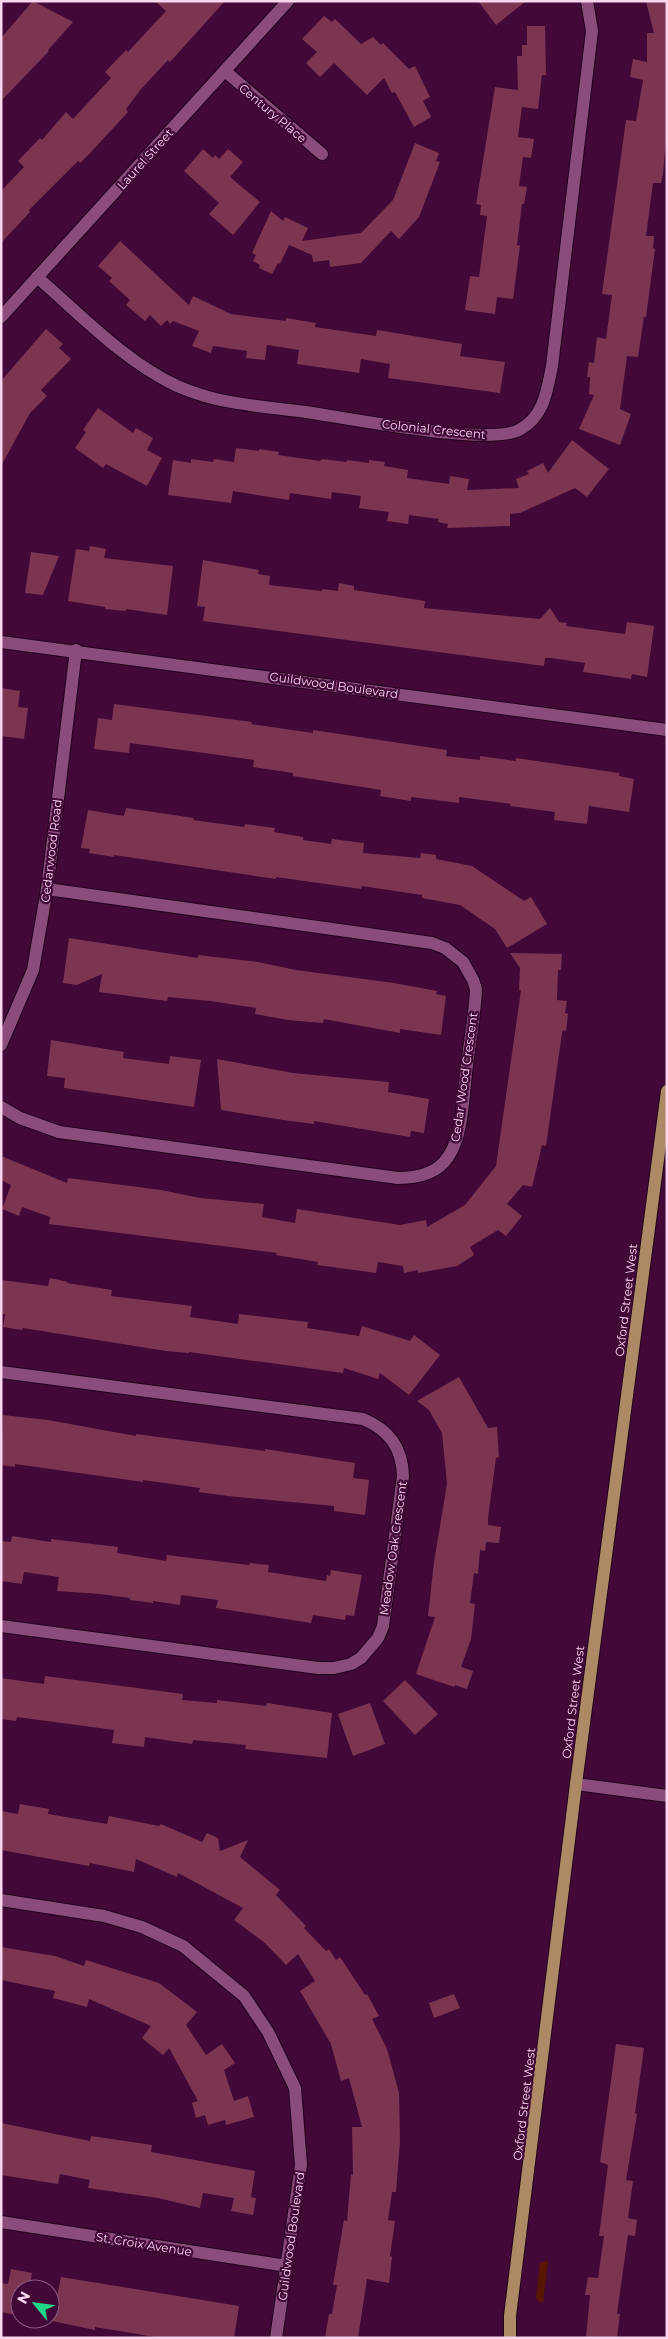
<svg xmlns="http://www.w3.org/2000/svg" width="668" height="2339" viewBox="0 0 668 2339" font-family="Montserrat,sans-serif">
<rect width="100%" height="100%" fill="#420837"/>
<polygon fill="#581500" points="545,2261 548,2261 543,2302 540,2303 536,2298 540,2263"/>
<g fill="#7b3551">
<polygon points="33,1 73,22 48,50 49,51 1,101 1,38"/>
<polygon points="155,1 225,1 170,62 168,60 141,89 126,109 128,112 92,151 80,163 78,161 29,210 30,212 1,243 1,191 24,167 18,161 40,138 42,140 66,112 73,119 111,78 105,72 126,50 128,52 166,11"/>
<polygon points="478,1 526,1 496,25"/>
<polygon points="646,1 667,1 667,129 663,174 661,183 653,183 646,236 654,236 653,248 655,249 646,317 644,317 638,357 627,356 620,409 631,414 620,445 579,429 594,395 589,394 590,377 587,377 589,362 594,363 597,337 606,339 612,295 602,294 626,120 636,121 643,80 630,77 633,59 647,62 647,33 654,33"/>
<polygon points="324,16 332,22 335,19 361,44 373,37 381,45 383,43 409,69 415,66 430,97 423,101 431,117 414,127 395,92 392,93 384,78 367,95 334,63 320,77 306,63 317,52 302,39"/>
<polygon points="527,26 545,26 546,75 542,75 538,109 522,107 518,137 534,139 531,158 523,157 519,186 527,187 524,204 522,204 517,245 520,246 513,299 497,297 495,314 465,310 470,276 479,277 487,216 480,215 481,205 476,204 495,87 518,90 517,56 522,56 522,45 527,45"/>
<polygon points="415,143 439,153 436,161 440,162 419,217 399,239 391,231 361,263 330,267 329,260 313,262 312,255 289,245 280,264 278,263 272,274 259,268 260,265 253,261 256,255 252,253 271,211 283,221 285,217 308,228 302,241 361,233 393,200"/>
<polygon points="203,149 213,158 215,155 219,159 228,149 243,162 230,177 260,202 233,235 209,214 219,203 184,171"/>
<polygon points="120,241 189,305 193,296 231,314 286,321 286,318 316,323 315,327 376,336 377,330 462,344 460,356 505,362 500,393 388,378 390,364 361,359 359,373 297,364 299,350 267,345 265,360 246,358 247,351 213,346 211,353 192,346 199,331 173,321 170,324 167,320 161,326 150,315 145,321 126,305 130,300 109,281 112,278 98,266"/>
<polygon points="46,329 63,344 59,348 71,359 41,390 47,396 30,413 1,466 1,381"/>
<polygon points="98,408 133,433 136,428 153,438 147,450 162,458 147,486 106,464 103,468 75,448 86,432 83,430"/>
<polygon points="572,440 609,469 587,497 575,488 520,513 510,514 510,526 447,528 448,524 438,522 439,519 409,515 408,524 387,521 389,512 359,508 361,496 332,492 331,499 290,493 289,500 233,491 231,503 168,495 173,460 191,463 191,459 213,462 214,459 234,462 236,448 259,451 259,449 279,452 278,455 320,461 322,459 347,462 347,460 369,463 369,460 385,462 384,466 408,470 407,478 449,484 450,476 469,479 467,490 519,488 516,479 529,474 527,471 543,463 548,473"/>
<polygon points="90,546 106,549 104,558 173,566 167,615 126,609 126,611 105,609 105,607 68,601 76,549 89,551"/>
<polygon points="31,552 59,556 43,595 25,593"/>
<polygon points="203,560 259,570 258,574 270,576 269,585 322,591 322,589 338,591 339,583 354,586 354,590 425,601 424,608 540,619 550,608 559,622 567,623 566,626 625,634 627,622 654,626 647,677 632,674 631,679 583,672 585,663 551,658 545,658 544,666 203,621 205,607 197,606"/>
<polygon points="1,688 20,691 18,707 28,708 24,739 1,736"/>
<polygon points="114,704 252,722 251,724 313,733 313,730 406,744 447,750 446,756 480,760 480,756 516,761 516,758 619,773 619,776 634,779 629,812 589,806 587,824 554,820 555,812 510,806 511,804 459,797 459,803 411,797 411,801 380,796 381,790 293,776 293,773 253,767 254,760 212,754 130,743 129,753 94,749 98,718 112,720"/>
<polygon points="126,808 194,818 193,820 244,827 245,824 275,828 274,832 303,837 303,840 331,844 332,839 364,843 363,853 420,858 421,853 436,855 436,859 472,866 524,901 531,897 547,924 507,948 495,929 460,905 422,898 422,895 362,886 361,889 276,877 276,879 114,855 114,857 89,853 90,849 81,848 88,810 124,816"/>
<polygon points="69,938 198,958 198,955 258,962 296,970 394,983 437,991 436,994 446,996 441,1035 400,1029 400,1033 324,1019 323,1023 288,1020 255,1014 256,1008 210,1001 168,997 167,1001 99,992 102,974 77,985 63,983"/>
<polygon points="510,953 562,954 561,970 558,970 557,1000 567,1001 565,1013 568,1014 566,1031 563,1030 562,1033 546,1146 542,1145 532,1187 523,1185 507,1204 522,1216 506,1236 498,1230 470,1247 474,1255 457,1266 418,1273 418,1270 404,1273 403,1266 378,1262 376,1273 317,1265 318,1262 276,1255 277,1253 49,1224 50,1217 22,1207 19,1216 2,1209 11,1185 1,1180 1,1156 67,1183 68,1178 161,1190 200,1198 264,1204 262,1217 295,1223 297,1209 400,1225 426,1220 427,1227 465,1205 496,1166 521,990 519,990 520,968"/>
<polygon points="51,1040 124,1052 123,1058 169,1064 170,1056 201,1060 194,1107 64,1088 65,1078 47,1076"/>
<polygon points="217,1059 293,1073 389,1082 388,1092 429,1099 424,1133 411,1131 410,1137 314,1121 314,1124 283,1120 221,1110"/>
<polygon points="50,1278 68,1282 67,1283 112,1290 111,1296 192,1306 190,1317 238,1324 239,1314 308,1322 307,1328 359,1336 362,1326 410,1341 414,1335 440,1355 409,1395 380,1373 378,1379 344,1368 343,1373 189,1352 189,1353 166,1351 23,1328 22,1330 3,1327 5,1314 1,1314 1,1280 48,1286"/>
<polygon points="459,1377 488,1428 497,1427 499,1457 496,1458 488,1518 488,1525 501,1527 499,1543 486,1542 485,1551 480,1550 478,1574 474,1573 470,1603 475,1604 471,1639 461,1667 473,1671 467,1689 455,1685 454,1687 416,1674 435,1617 428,1616 434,1562 447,1484 442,1433 429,1410 417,1401"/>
<polygon points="3,1415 48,1420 136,1436 136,1434 265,1451 265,1449 355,1463 353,1478 369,1480 365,1515 334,1511 334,1506 228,1496 199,1492 200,1488 143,1480 143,1482 15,1464 15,1467 1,1465"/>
<polygon points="12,1536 51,1542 51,1539 118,1547 117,1553 166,1561 167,1555 249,1565 250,1563 269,1565 268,1572 326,1581 327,1575 330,1576 331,1570 362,1575 354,1616 346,1615 345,1620 313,1615 311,1623 216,1608 218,1600 181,1595 180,1605 153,1601 153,1603 130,1600 130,1598 100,1594 57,1591 59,1577 24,1572 22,1584 1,1581 1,1541 11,1542"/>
<polygon points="45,1676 183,1694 182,1700 217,1703 217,1700 266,1706 267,1703 332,1713 327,1758 245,1749 246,1745 193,1740 192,1744 145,1737 144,1747 112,1743 114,1730 17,1717 16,1721 1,1719 1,1678 44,1684"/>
<polygon points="405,1680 438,1714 415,1735 383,1701"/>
<polygon points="370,1703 385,1744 353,1756 338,1714"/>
<polygon points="20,1804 49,1809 48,1814 107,1824 109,1816 159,1826 161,1824 202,1842 207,1833 218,1838 220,1851 248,1840 240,1857 280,1890 276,1895 306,1926 304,1928 326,1951 329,1949 336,1960 340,1957 365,1995 367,1994 379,2016 372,2019 387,2049 399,2093 400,2141 396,2192 392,2192 388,2220 395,2221 390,2256 392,2257 389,2283 367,2279 358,2338 325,2338 329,2314 332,2314 337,2285 333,2285 344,2220 347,2221 351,2174 353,2175 352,2127 362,2127 349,2078 341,2081 331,2044 300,1991 315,1981 298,1954 286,1965 265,1943 234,1920 243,1908 178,1873 177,1877 136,1859 134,1872 90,1863 89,1866 1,1850 1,1811 18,1814"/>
<polygon points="1,1947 55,1956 84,1966 86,1960 159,1983 197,2012 186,2025 206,2055 222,2044 235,2063 224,2070 234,2101 248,2096 254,2117 226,2125 225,2120 208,2125 205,2115 196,2118 192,2103 198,2101 169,2048 163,2055 142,2038 151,2026 89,1999 87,2007 53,1998 55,1991 1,1980"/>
<polygon points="454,1994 460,2008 434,2018 429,2003"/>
<polygon points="616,2044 644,2048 635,2113 637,2114 626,2180 633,2181 628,2218 637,2220 635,2236 628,2235 617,2314 620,2314 617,2338 586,2338 590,2295 585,2295 588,2277 598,2278 604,2236 599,2236 608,2165 600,2162"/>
<polygon points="1,2123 90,2141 91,2136 152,2145 151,2152 255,2171 251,2197 256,2198 253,2215 231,2211 234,2198 203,2193 200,2208 158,2198 88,2188 90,2180 60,2174 58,2184 1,2175"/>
<polygon points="11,2269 32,2273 29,2289 20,2289 20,2316 1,2312 1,2283 8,2284"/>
<polygon points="61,2277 239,2306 234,2338 161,2338 95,2327 95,2330 52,2321"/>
</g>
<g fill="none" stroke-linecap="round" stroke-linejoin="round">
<g stroke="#22001b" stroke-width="14">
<g id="minor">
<polyline points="225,71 322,154"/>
<path d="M37,277C81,315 124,361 177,386C189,391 203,396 216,399C245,406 276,408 306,412C346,418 489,446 519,430C544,417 547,391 552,366L592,31L587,1"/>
<polyline points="1,317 288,1"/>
<polyline points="1,642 667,730"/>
<polyline points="1,1045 33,970 47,889 76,650"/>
<path d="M1,1107L20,1118L59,1132L398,1178C417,1178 437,1174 448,1157C464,1134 463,1092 467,1065C470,1040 475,1014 476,989L473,980L463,962L445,948L432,943L47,889"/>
<path d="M1,1372L363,1419C389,1430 402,1447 403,1476L383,1626L378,1638L361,1658L351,1664L334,1668H318L1,1626"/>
<polyline points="576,1784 667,1796"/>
<polyline points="1,1900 104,1916 142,1927 183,1946 244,1996 268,2032 295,2088 301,2165 276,2338"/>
<polyline points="1,2222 287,2266"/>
</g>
</g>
<g stroke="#22001b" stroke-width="14">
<polyline id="major" points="510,2338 510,2316 576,1784 667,1091"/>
</g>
<use href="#minor" stroke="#8a4d7b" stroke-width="12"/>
<use href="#major" stroke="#ad8966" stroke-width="12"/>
</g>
<g text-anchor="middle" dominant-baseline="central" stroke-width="4.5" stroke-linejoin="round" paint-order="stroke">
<g font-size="12" fill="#f9d5ee" stroke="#420837">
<text transform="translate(273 113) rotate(40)">Century Place</text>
<text transform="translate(145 159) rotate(-48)">Laurel Street</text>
<text transform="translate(434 429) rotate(6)">Colonial Crescent</text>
<text transform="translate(334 685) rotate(8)">Guildwood Boulevard</text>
<text transform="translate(51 851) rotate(-83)">Cedarwood Road</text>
<text transform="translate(464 1077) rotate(-82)">Cedar Wood Crescent</text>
<text transform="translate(626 1300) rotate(-83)">Oxford Street West</text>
<text transform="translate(393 1548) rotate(-82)">Meadow Oak Crescent</text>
<text transform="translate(573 1702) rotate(-83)">Oxford Street West</text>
<text transform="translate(524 2104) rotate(-83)">Oxford Street West</text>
<text transform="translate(291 2236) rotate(-82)">Guildwood Boulevard</text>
<text transform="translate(144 2244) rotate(9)">St. Croix Avenue</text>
</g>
</g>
<rect width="668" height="2339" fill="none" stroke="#f9d5ee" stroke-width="5"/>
<g transform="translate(35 2304) rotate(299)"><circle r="24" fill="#420837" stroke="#8b5a80"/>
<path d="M0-4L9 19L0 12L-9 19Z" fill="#1dd988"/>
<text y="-8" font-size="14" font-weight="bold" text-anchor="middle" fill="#f9d5ee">N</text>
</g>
</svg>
